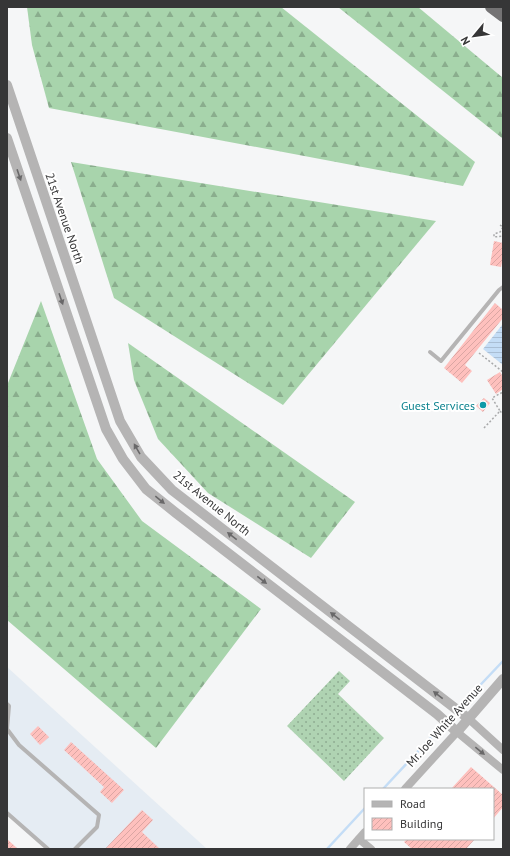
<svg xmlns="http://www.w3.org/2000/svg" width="510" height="856" viewBox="0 0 510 856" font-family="'PT Sans',sans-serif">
<defs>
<pattern id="grass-dots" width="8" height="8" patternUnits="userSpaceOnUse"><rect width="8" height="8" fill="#afd3b2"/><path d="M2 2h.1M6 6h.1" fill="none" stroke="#8fac92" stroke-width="1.8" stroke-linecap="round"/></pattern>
<pattern id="forest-firs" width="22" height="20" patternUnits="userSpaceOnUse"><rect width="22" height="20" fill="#a8d4ac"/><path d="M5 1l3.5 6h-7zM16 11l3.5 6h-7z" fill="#8aad8d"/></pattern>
<pattern id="water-rules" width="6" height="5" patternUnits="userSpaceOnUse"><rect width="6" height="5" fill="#c4ddf6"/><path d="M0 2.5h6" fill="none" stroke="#a9bed4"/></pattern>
<pattern id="building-hatch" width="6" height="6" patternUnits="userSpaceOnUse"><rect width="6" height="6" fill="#fec0bd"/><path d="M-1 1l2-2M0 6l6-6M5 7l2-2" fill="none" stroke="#daa6a3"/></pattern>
</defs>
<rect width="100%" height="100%" fill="#f5f6f7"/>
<polygon fill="#e5ecf3" points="7,667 207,849 49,849 7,812"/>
<polygon fill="url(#grass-dots)" points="339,671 350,681 338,694 384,738 344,781 287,726"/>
<g fill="url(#forest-firs)">
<polygon points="27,7 281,7 475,162 463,186 49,108 32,45"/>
<polygon points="338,7 418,7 503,78 502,138"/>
<polygon points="71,162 436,221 283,405 114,298"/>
<polygon points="41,301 97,459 142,521 261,609 156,748 7,620 7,382 8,383"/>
<polygon points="128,343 355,502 311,558 208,493 158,439 134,380"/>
</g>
<polygon fill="url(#water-rules)" points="502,325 503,326 503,365 483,349"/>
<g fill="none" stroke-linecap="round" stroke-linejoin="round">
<g stroke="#c4ddf6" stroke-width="2.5">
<polyline points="468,698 503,661"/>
<polyline points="383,789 436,732"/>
<polyline points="327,849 365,808"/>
</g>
</g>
<g fill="url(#building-hatch)">
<polygon points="494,241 503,243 503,258 501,267 490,265"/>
<polygon points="495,303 503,310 503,318 465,365 472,371 462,383 444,368"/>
<polygon points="500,372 503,377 503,389 496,394 487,380"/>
<polygon points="484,398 490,403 483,412 476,406"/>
<polygon points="38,726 49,737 40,745 30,734"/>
<polygon points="71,742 124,790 112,803 100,792 104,787 64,750"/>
<polygon points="471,767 503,795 503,807 493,819 493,789 451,789"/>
<polygon points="142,810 153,820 142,832 160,849 105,849"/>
<polygon points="7,839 18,849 7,849"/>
<polygon points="407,839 475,839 466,849 412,849 404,842"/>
</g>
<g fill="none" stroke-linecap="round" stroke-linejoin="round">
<g stroke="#a8a9aa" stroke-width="1.5" stroke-dasharray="2 2" stroke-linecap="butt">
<polyline points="500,225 503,227 500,232 494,234 494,237 503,236"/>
<polyline points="479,353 503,372"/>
<polyline points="500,411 503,414"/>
<polyline points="484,428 500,411 492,398 503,392"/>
</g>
<g stroke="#b5b4b4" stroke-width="4">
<polyline points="430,352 441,361 499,290 503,287"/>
<polyline points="7,704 9,706 7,729 19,745 99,815 97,827 75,849"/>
<polyline points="7,813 48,849"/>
</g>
<g stroke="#b5b4b4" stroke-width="8">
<polyline points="469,719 503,750"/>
<polyline points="405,789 457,732 503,770"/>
<polyline points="359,839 371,849"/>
<polyline points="350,849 365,832"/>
</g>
<g stroke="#b5b4b4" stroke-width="10">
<polyline points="7,85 120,421 141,457 172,490 469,719"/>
<polyline points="7,138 106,429 123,459 146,489 176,513 437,714 457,732 503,679"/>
</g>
<polyline stroke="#747374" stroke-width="12" points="491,7 503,16"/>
</g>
<defs><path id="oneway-solid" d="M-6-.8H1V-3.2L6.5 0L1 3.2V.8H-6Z"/></defs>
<g fill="#696869">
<use href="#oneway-solid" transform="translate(19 175) rotate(71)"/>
<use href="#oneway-solid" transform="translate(61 299) rotate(71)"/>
<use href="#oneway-solid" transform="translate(137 449) rotate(-120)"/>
<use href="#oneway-solid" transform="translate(160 500) rotate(39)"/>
<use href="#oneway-solid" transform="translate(232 536) rotate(-142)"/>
<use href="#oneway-solid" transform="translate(262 580) rotate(38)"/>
<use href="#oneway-solid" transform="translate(335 616) rotate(-142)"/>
<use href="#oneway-solid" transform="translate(438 695) rotate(-142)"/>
<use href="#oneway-solid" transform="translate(480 751) rotate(39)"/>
</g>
<circle fill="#0f9aa8" stroke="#fff" stroke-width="1.5" cx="483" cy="405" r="4"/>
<g text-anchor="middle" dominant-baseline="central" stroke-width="4" stroke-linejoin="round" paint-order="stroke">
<g font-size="12" fill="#363637" stroke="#fff">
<text transform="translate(65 218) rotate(71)">21st Avenue North</text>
<text transform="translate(212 503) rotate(39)">21st Avenue North</text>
<text transform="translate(444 725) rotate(-48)">Mr. Joe White Avenue</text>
</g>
<g font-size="12" fill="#0d838f" stroke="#fff" text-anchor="end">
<text x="475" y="405">Guest Services</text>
</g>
</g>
<rect width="510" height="856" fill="none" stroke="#363637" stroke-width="16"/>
<rect x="364" y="788" width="130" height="52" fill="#ffffff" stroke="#afafaf"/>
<rect x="372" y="801" width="20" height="6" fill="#b5b4b4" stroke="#afafaf"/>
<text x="400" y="808" font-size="12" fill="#363637">Road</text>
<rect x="372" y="818" width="20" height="12" fill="url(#building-hatch)" stroke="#afafaf"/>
<text x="400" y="828" font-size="12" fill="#363637">Building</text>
<g transform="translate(474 36) rotate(241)" stroke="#ffffff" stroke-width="3" paint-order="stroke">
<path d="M0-3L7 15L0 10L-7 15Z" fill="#363637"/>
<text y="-6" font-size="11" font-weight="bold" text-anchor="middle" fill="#363637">N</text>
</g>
</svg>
